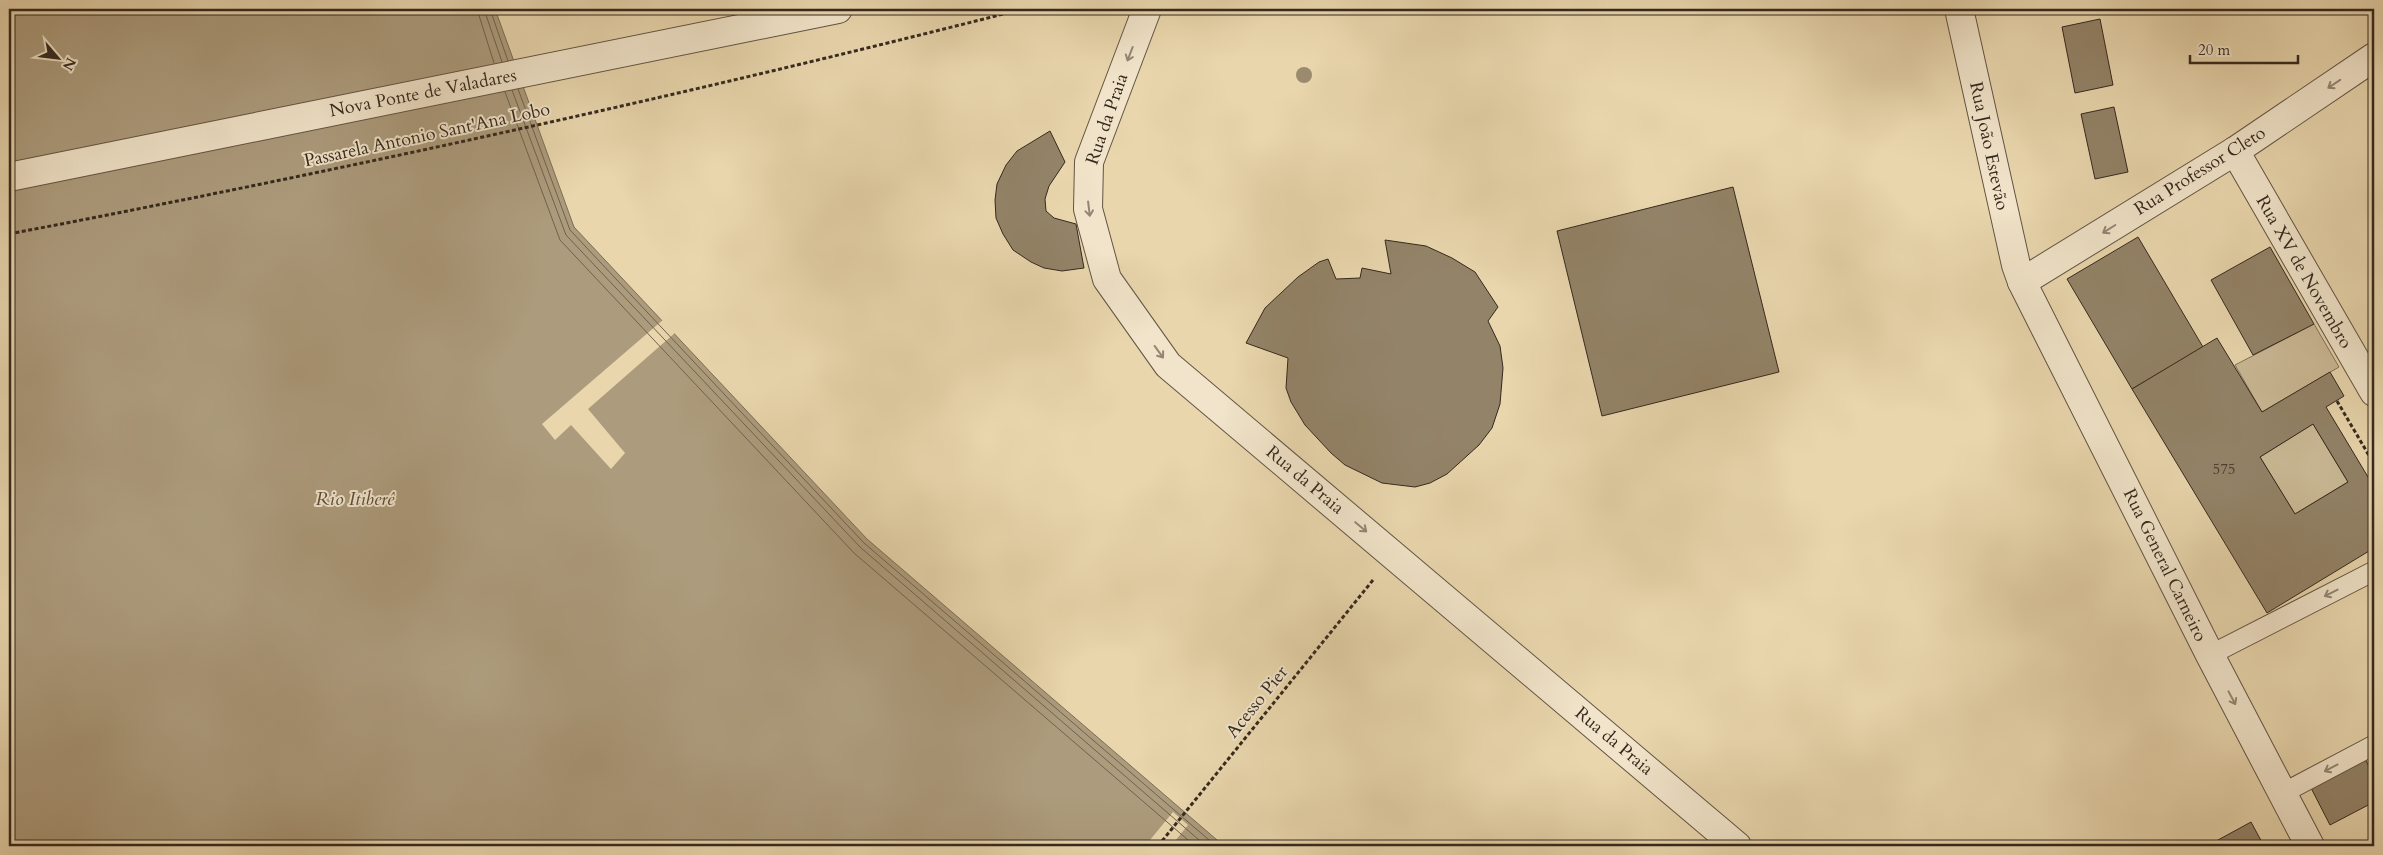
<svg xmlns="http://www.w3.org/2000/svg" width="2383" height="855" viewBox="0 0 2383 855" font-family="Cardo,serif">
<rect width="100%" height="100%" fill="#e9d6ad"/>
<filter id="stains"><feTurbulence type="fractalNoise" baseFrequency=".004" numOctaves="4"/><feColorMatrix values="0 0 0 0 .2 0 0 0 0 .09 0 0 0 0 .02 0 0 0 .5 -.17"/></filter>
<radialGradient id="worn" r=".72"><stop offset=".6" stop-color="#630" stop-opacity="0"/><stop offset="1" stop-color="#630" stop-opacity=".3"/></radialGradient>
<g fill="#cab995" stroke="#80715a">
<polygon points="2314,324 2339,367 2262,412 2235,365"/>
<polygon points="2313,424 2348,482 2295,514 2260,457"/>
</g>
<polygon fill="#ac9b7c" stroke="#7c6d56" points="9,9 495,9 574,227 867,539 1224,846 9,846"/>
<g fill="#e9d6ad">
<polygon points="664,319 676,332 588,409 625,453 611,469 571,425 555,440 542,424"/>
<polygon points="1173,812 1188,825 1171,846 1145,846"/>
</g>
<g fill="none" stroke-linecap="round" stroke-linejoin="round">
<g stroke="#70624d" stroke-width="1">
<polyline points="477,9 494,63"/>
<polyline points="484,9 502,62"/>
<polyline points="490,9 508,61"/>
<polyline points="518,89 570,230 864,543 1216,846"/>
<polyline points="512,90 566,235 860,547 1206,846"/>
<polyline points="505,92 560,240 854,553 1195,846"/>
</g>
</g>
<g fill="#938368" stroke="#35291e" fill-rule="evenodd">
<polygon points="2100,19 2113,85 2075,93 2062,27"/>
<polygon points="2114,107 2128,172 2095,179 2081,114"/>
<polygon points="1050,131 1065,162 1049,186 1045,199 1046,211 1054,218 1076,224 1084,268 1062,271 1044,268 1031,262 1013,250 1003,234 996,218 995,200 997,184 1006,165 1017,151"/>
<polygon points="1733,187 1779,372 1602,416 1557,231"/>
<polygon points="2138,237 2203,347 2132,389 2067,279"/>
<polygon points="1385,240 1426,246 1452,258 1475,272 1498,307 1488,321 1500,346 1503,368 1500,404 1492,428 1479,445 1447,474 1430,483 1415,487 1382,483 1345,465 1331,453 1305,425 1291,402 1286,388 1288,358 1246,343 1265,308 1298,277 1319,262 1328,259 1336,279 1360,278 1362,268 1391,274"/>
<polygon points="2270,247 2314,324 2253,355 2211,280"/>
<path d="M2217,338L2262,412L2330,372L2344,396L2326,407L2374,487V548L2267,613L2132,389ZM2313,424L2348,482L2295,514L2260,457Z"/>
<polygon points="2364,757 2374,776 2374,802 2330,825 2310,786"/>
<polygon points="2251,822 2264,846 2207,846"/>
</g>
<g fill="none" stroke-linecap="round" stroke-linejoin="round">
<g stroke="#625442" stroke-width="21">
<g id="lane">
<polyline points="2210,655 2374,571"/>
<polyline points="2283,793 2374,745"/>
</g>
</g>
<g stroke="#625442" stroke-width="30">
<g id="street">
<polyline points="1147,9 1089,162 1088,209 1107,279 1168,365 1737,846"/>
<polyline points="1959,9 2016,265 2022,282 2210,655 2310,846"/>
<polyline points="2235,151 2374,392"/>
<polyline points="9,177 838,9"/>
<polyline points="2022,282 2235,151 2374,57"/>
</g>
</g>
<g stroke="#35291e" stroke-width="3" stroke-dasharray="4 2.5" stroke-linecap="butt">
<path d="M9,234C349,169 687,95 1023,9"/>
<polyline points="2337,401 2374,464"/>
<polyline points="1158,846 1373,580"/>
</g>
<use href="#lane" stroke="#f1e4ca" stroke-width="19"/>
<use href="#street" stroke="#f1e4ca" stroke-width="28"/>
</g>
<circle fill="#9a8b6f" cx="1304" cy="75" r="8"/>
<defs><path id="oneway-shaft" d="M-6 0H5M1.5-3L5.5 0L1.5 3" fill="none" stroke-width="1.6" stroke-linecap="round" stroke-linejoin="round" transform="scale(1.25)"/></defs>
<g stroke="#938674">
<use href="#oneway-shaft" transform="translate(1130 54) rotate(111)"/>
<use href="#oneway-shaft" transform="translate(2334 84) rotate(146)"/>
<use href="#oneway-shaft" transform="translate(1089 209) rotate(83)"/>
<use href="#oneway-shaft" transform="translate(2109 229) rotate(148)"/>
<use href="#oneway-shaft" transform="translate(1159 352) rotate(54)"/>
<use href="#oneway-shaft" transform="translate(1361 527) rotate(40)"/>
<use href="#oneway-shaft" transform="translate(2331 593) rotate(153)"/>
<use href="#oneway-shaft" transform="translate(2232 698) rotate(62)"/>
<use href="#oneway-shaft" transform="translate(2331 768) rotate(152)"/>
</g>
<g text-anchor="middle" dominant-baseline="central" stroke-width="4" stroke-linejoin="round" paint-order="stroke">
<g font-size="15" fill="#4c4030">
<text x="2224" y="469">575</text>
</g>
<g font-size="18" fill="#35291e" stroke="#f1e4ca">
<text transform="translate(423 93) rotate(-11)">Nova Ponte de Valadares</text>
<text transform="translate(1107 119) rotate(-71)">Rua da Praia</text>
<text transform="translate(427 135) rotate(-12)">Passarela Antonio Sant'Ana Lobo</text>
<text transform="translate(1989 146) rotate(78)">Rua João Estevão</text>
<text transform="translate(2200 171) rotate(-32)">Rua Professor Cleto</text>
<text transform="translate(2304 272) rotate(60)">Rua XV de Novembro</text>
<text transform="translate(1305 480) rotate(40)">Rua da Praia</text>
<text transform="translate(2165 565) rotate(64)">Rua General Carneiro</text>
<text transform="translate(1257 702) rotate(-51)">Acesso Pier</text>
<text transform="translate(1614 741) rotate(40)">Rua da Praia</text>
</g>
<g font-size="19" font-style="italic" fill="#594b3a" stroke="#f1e4ca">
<text x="355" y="499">Rio Itiberê</text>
</g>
</g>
<rect width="2383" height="855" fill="none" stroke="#e9d6ad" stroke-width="30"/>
<rect x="10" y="10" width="2363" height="835" fill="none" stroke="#35291e" stroke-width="2.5"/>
<rect x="15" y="15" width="2353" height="825" fill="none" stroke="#35291e"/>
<g transform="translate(58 58) rotate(118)" stroke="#f1e4ca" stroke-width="4" paint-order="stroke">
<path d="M0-4L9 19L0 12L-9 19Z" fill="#35291e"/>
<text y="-8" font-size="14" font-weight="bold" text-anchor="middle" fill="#35291e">N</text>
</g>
<path d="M2190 55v8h108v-8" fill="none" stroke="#35291e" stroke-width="2.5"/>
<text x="2198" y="55" font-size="15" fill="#35291e" stroke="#f1e4ca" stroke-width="4" paint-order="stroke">20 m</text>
<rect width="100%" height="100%" filter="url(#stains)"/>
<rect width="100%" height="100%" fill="url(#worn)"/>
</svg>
